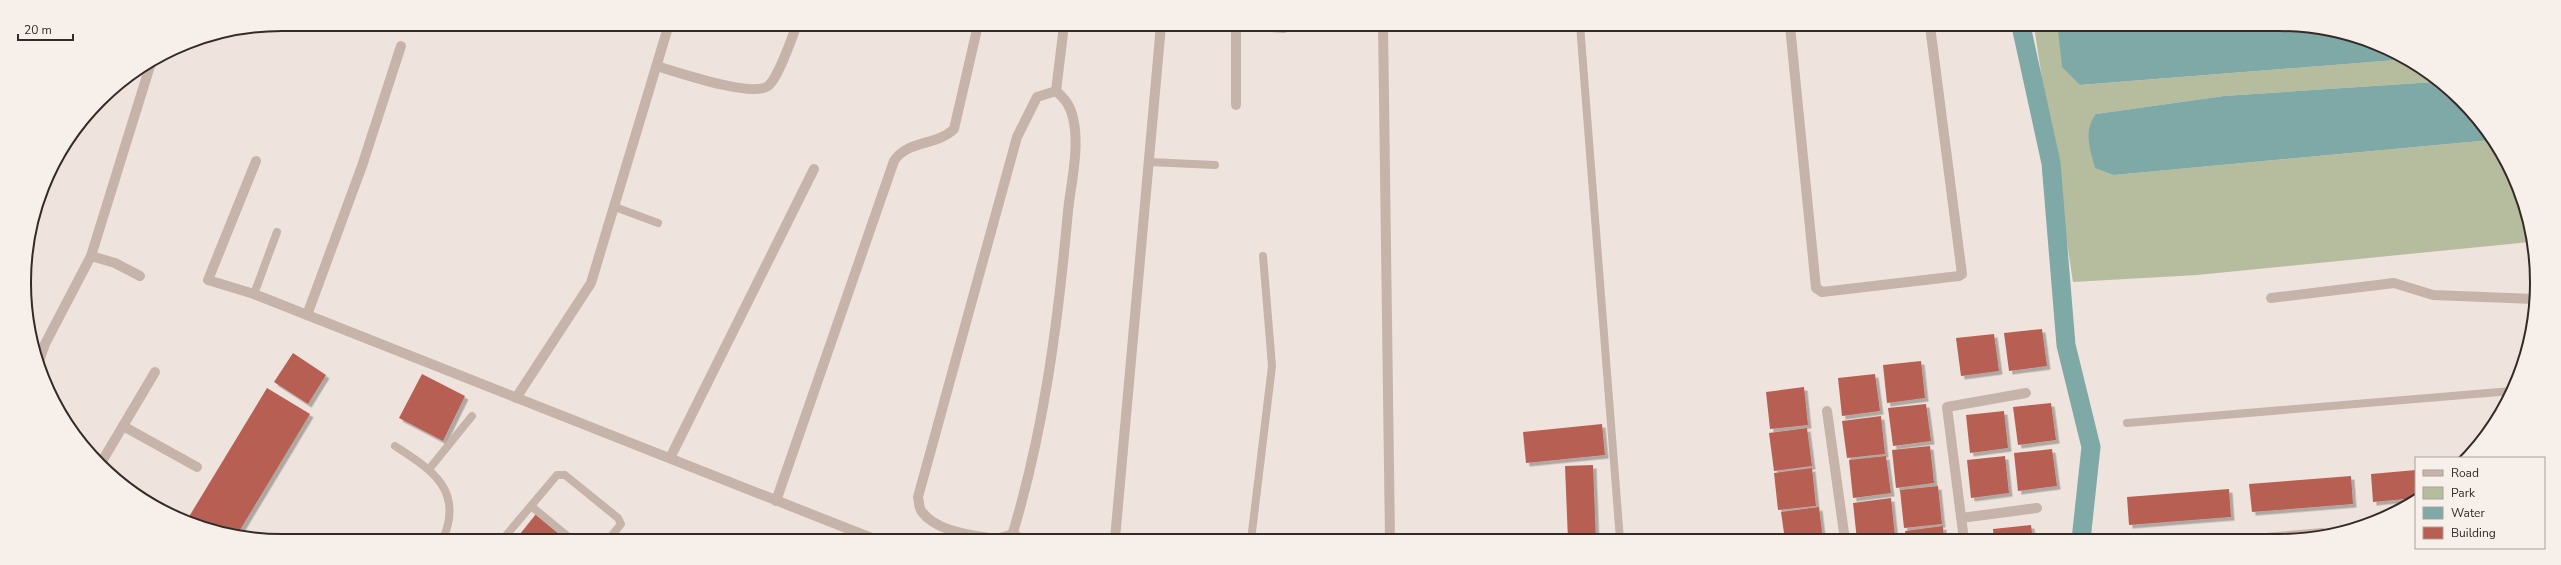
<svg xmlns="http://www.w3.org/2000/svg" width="2561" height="565" viewBox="0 0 2561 565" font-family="'Nunito Sans',sans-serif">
<defs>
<filter id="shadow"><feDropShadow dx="3.5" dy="3.5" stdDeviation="0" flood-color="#0004"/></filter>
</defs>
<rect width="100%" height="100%" fill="#efe4dd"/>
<polygon fill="#b6bd9e" points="2034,26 2063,26 2058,30 2081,85 2409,59 2434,82 2224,96 2096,114 2114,175 2491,140 2528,215 2530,242 2197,275 2073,282"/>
<g fill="#7fa9a6">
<polygon points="2063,26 2312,26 2409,59 2080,85 2062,67 2058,30"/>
<path d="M2434,82L2483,125L2491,140L2114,175L2095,168C2090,149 2083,131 2096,114L2224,96Z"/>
</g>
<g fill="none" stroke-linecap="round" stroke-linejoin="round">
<polyline stroke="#7fa9a6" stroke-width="19" points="2021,26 2051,163 2066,345 2091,447 2081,540"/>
</g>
<g fill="#b85f52" filter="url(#shadow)">
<polygon points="2042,329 2047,366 2009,371 2004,333"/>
<polygon points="1994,334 1999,371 1961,376 1956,338"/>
<polygon points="293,353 326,375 308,404 274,382"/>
<polygon points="1921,361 1925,398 1887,403 1883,365"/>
<polygon points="422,374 465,396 443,441 399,418"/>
<polygon points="1875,374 1880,411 1842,416 1838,378"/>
<polygon points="1804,387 1808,425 1770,429 1766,392"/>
<polygon points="267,388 310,414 237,535 187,520"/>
<polygon points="2051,403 2056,440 2018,445 2013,407"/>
<polygon points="1926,404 1931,441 1893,446 1888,408"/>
<polygon points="2004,411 2008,448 1970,453 1966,415"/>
<polygon points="1881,416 1885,454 1847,458 1842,421"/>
<polygon points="1602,424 1605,455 1526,463 1523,432"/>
<polygon points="1807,428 1812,466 1774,471 1769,433"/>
<polygon points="1930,446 1934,483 1896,488 1892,450"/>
<polygon points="2052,449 2057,486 2018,491 2014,453"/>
<polygon points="1886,456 1891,493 1853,498 1849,460"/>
<polygon points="2005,456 2009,493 1971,498 1967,460"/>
<polygon points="1593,465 1596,540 1568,540 1565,466"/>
<polygon points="1812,468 1816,506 1778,510 1774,473"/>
<polygon points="2416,470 2416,498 2373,502 2371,474"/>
<polygon points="2351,476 2353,504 2252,512 2249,484"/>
<polygon points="1938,486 1942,524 1904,528 1900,490"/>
<polygon points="2229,489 2231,517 2129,525 2127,497"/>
<polygon points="1891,498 1895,536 1857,540 1853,503"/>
<polygon points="1819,507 1823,540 1785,540 1781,512"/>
<polygon points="536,514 568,539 516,539"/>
<polygon points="2031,525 2033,540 1994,540 1993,529"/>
<polygon points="1943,526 1944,540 1906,540 1905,531"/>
</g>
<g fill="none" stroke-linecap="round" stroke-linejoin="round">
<g stroke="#c6b4aa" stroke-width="8">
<polyline points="1580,25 1620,540"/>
<polyline points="1149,162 1215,165"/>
<polyline points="615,207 658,223"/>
<polyline points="254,294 277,232"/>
<polyline points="2127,423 2512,391"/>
<path d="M395,446C432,470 464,490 443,539"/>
<polyline points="430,468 472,416"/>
<polyline points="531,506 571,539"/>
<polyline points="503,539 557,475 565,475 618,518 621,524 609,539"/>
<polyline points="1251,540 1272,366 1263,256"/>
</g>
<g stroke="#c6b4aa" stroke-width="10">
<polyline points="1243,25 1284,28"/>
<polyline points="1383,25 1390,540"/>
<polyline points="1790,26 1816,288 1822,292 1959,276 1962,274 1930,26"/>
<path d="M657,66C677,72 752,98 768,86C779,77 791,39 797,25"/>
<polyline points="1056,91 1064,25"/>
<polyline points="1236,105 1236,25"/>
<polyline points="256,161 208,280 254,294 874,539"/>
<polyline points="91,256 115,263 140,276"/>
<polyline points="2271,298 2394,283 2433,295 2534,299"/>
<polyline points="307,315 362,166 401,46"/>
<polyline points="38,364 45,344 91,256 150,66"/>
<polyline points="516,398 591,283 669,24"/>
<polyline points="1827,411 1845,540"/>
<polyline points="123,426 197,467"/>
<polyline points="670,458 814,169"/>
<polyline points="101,463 155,372"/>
<path d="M776,501L894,161C907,140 937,146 954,129L978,25"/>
<polyline points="1961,518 2037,508"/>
<path d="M995,539C972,535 937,532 922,512C919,509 919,502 918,497L1017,137L1037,97L1056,91"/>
<polyline points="997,539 1013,534 1022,539"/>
<path d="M1011,539C1044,432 1058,323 1068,211C1071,183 1080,147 1073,118C1070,105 1065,99 1056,91"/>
<polyline points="1115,539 1161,25"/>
<polyline points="1964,540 1947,407 2026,393"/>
<polyline points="2245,540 2322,533"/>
</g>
</g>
<path d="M0 0H2561V565H0ZM282 31H2279A251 251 0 0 1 2530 282V283A251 251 0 0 1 2279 534H282A251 251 0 0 1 31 283V282A251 251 0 0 1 282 31Z" fill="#f7efe9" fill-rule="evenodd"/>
<path fill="none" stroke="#342b29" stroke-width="2" d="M282 31H2279A251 251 0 0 1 2530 282V283A251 251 0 0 1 2279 534H282A251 251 0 0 1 31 283V282A251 251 0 0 1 282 31Z"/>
<rect x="2415" y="457" width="130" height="92" fill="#f7efe9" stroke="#a9a19c"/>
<rect x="2423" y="470" width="20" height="6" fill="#c6b4aa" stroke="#a9a19c"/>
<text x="2451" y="477" font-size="12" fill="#342b29">Road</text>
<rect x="2423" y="487" width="20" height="12" fill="#b6bd9e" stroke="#a9a19c"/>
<text x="2451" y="497" font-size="12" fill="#342b29">Park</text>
<rect x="2423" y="507" width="20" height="12" fill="#7fa9a6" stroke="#a9a19c"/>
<text x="2451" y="517" font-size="12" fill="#342b29">Water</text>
<rect x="2423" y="527" width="20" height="12" fill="#b85f52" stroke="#a9a19c"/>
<text x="2451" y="537" font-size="12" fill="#342b29">Building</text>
<path d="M18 34v6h55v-6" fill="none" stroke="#342b29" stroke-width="2"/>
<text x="24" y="34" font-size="12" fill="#342b29" stroke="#f7efe9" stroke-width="3" paint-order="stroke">20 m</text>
</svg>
